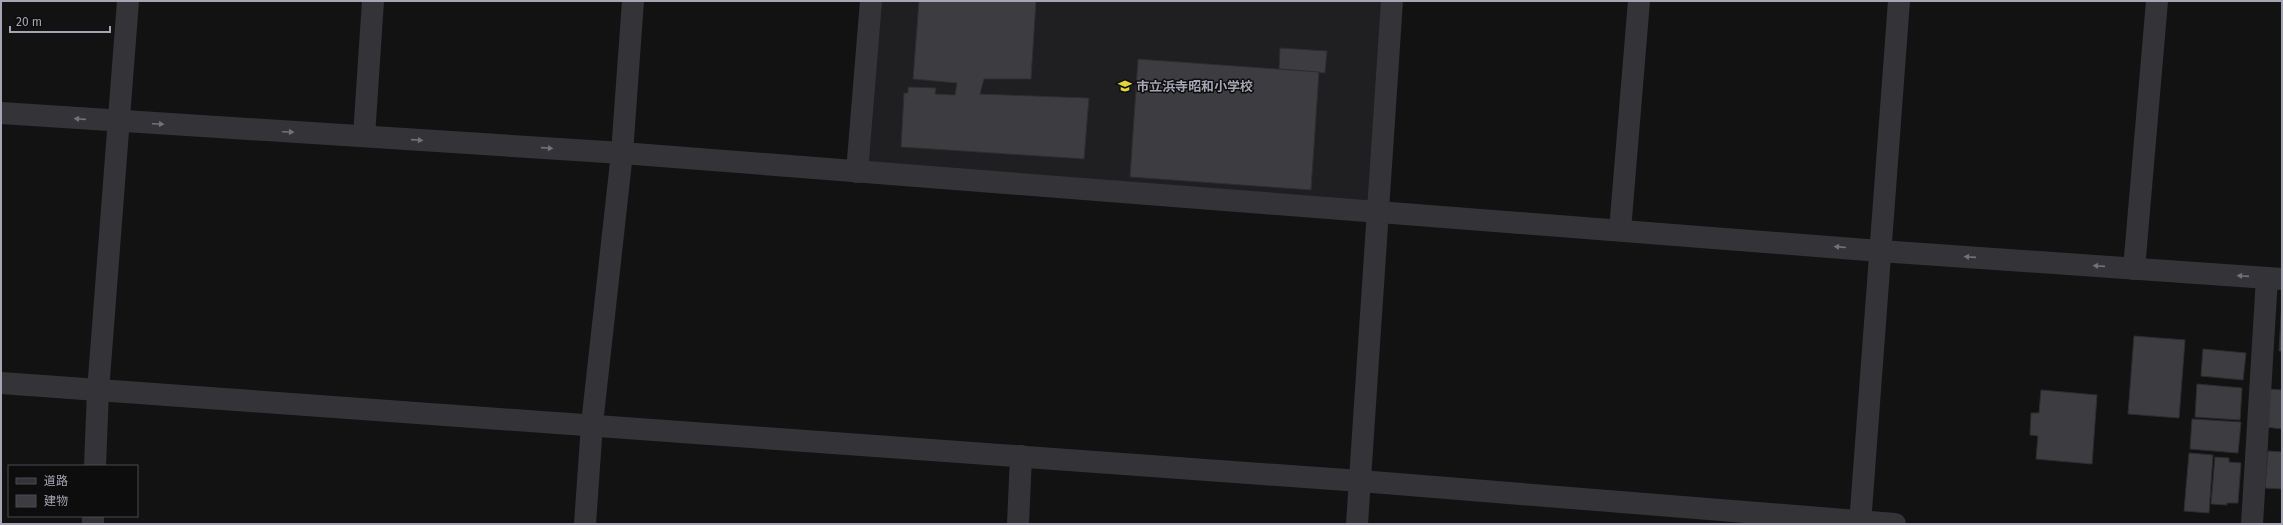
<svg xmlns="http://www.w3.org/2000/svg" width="2283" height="525" viewBox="0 0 2283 525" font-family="'Fira Sans','Noto Sans JP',sans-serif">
<rect width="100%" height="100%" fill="#121213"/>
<polygon fill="#1f1e20" points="871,1 1392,1 1376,210 857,172"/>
<g fill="#3d3c40" stroke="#2d2c2f">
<polygon points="919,1 1036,1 1031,79 984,79 980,94 1089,98 1084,159 901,147 904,93 908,93 908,87 936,88 935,94 955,95 957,83 913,79"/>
<polygon points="1280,48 1327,51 1325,73 1279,69"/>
<polygon points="1138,59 1319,72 1311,190 1130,177"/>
<polygon points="2282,301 2282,351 2279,351"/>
<polygon points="2134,336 2185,340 2179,418 2128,414"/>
<polygon points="2203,349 2246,353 2243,380 2201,376"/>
<polygon points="2197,384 2242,388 2240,420 2195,417"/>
<polygon points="2269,389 2282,390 2282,429 2266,427"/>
<polygon points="2041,390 2097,395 2092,464 2036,459 2038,436 2030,435 2031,413 2039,413"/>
<polygon points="2192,419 2241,422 2238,453 2190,449"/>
<polygon points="2268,451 2282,452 2282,489 2265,488"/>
<polygon points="2189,453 2213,455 2209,513 2184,511"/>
<polygon points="2215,457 2229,458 2229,462 2241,463 2238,503 2227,503 2227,505 2211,504"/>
</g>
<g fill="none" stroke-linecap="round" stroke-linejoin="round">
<g stroke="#343338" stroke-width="22">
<polyline points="1,113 622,153 1880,251 2282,279"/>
<polyline points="364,136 373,1"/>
<polyline points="857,172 871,1"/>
<polyline points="1620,230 1639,1"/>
<polyline points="2134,269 2157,1"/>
<polyline points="1,383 1360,481 1895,524"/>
<polyline points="95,466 98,391 128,1"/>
<polyline points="93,524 93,516"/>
<polyline points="585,524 592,424 622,153 633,1"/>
<polyline points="1018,524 1021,456"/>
<polyline points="1357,524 1392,1"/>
<polyline points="1860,524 1899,1"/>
<polyline points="2252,524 2267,278"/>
</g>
</g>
<defs><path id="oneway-solid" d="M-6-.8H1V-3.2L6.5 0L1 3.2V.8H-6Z"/></defs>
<g fill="#72727c">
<use href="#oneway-solid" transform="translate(80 119) rotate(-176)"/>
<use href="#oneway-solid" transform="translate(158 124) rotate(3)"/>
<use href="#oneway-solid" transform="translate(288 132) rotate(3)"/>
<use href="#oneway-solid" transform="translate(417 140) rotate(4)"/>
<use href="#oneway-solid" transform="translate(547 148) rotate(4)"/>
<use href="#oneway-solid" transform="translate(1840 247) rotate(-175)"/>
<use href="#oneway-solid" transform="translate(1970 257) rotate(-176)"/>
<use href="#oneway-solid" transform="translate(2099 266) rotate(-176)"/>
<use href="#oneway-solid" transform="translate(2243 276) rotate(-176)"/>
</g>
<defs>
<g id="school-bare" transform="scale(1.08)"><path d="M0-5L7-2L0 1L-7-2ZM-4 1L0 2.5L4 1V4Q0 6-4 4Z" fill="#e2d63c" stroke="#0d0d0e" stroke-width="2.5" paint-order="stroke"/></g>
</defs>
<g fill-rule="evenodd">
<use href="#school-bare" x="1125" y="86"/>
</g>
<g text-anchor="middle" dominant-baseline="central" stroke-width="3" stroke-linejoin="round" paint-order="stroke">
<g font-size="13" font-weight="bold" fill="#a5a5b3" stroke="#0d0d0e" text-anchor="start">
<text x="1136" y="86">市立浜寺昭和小学校</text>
</g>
</g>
<rect width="2283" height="525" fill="none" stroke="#a5a5b3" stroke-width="4"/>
<rect x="8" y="465" width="130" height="52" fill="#0d0d0e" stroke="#4a4a50"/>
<rect x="16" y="478" width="20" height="6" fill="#343338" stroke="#4a4a50"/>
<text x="44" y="485" font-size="12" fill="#a5a5b3">道路</text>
<rect x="16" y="495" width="20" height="12" fill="#3d3c40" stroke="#4a4a50"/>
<text x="44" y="505" font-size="12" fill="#a5a5b3">建物</text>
<path d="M10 26v6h100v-6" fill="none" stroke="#a5a5b3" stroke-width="2"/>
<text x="16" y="26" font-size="12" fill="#a5a5b3" stroke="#0d0d0e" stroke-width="3" paint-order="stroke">20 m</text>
</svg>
